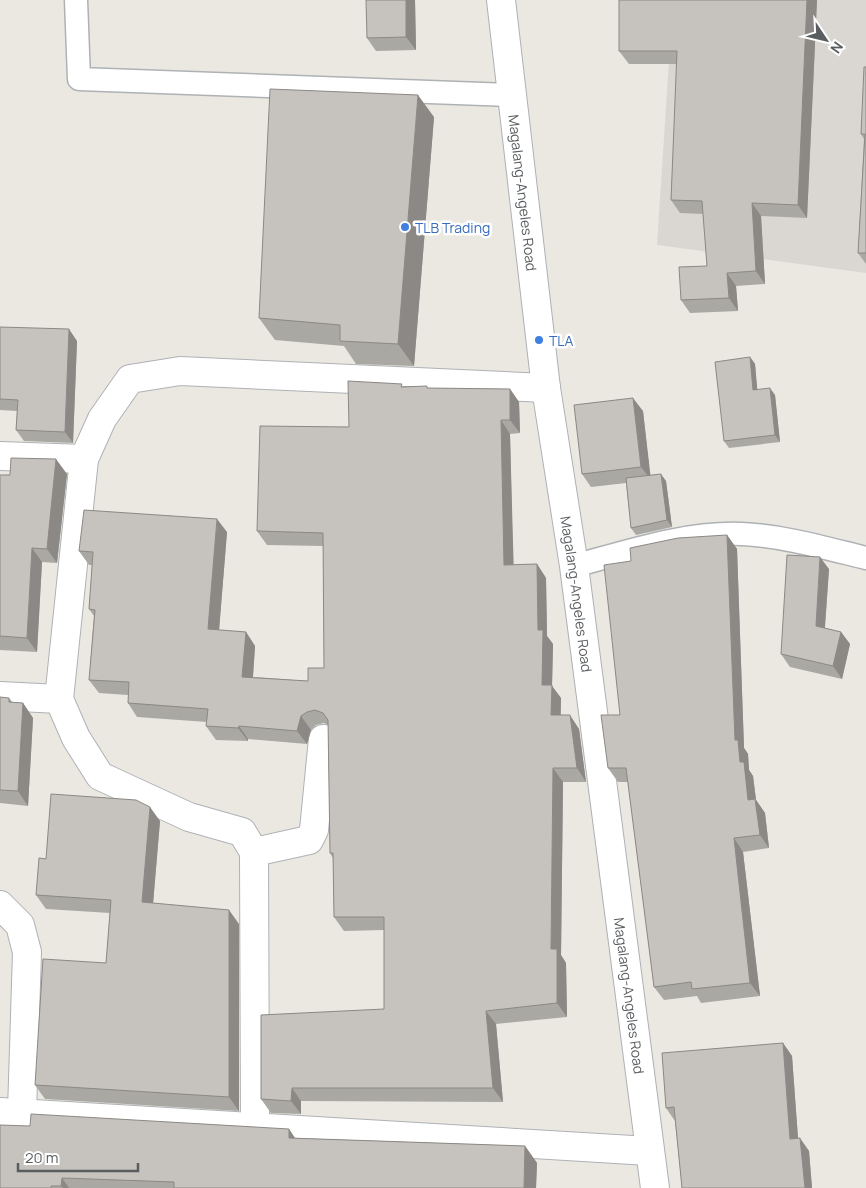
<svg xmlns="http://www.w3.org/2000/svg" width="866" height="1188" viewBox="0 0 866 1188" font-family="Manrope,sans-serif">
<rect width="100%" height="100%" fill="#ebe8e1"/>
<polygon fill="#dad7d3" points="673,0 866,0 866,273 657,245"/>
<g fill="none" stroke-linecap="round" stroke-linejoin="round">
<g stroke="#aeb2b5" stroke-width="25">
<g id="lane">
<polyline points="76,0 79,79 512,95"/>
<path d="M574,566C629,551 685,532 742,534C784,536 825,548 866,558"/>
</g>
</g>
<g stroke="#aeb2b5" stroke-width="30">
<g id="street">
<polyline points="0,456 84,459"/>
<polyline points="0,696 59,699"/>
<polyline points="254,852 309,840 314,830 323,739"/>
<polyline points="0,905 20,925 27,952 22,1112"/>
<polyline points="0,1112 649,1151"/>
<polyline points="255,1125 254,852 242,832 189,817 100,776 76,738 59,699 84,459 102,419 130,379 180,371 546,388"/>
</g>
</g>
<g stroke="#adb1b5" stroke-width="30">
<g id="secondary">
<path id="s1" d="M501,0L546,388L574,566L655,1188"/>
</g>
</g>
<use href="#lane" stroke="#fff" stroke-width="22"/>
<use href="#street" stroke="#fff" stroke-width="28"/>
<use href="#secondary" stroke="#fff" stroke-width="28"/>
</g>
<g fill="#aaa8a3">
<polygon points="415,0 416,50 376,51 367,38"/>
<polygon points="817,0 807,218 761,216 765,284 736,286 738,311 690,313 681,300 707,266 703,214 680,213 671,200 677,64 629,64 619,51"/>
<polygon points="866,67 866,264 858,253 864,139 861,134"/>
<polygon points="434,117 414,366 356,364 344,346 275,340 259,318"/>
<polygon points="0,327 77,341 73,443 24,441 16,430 17,411 0,410"/>
<polygon points="750,357 755,364 757,390 775,395 780,442 729,448 724,441"/>
<polygon points="403,386 428,388 510,389 519,402 520,433 510,434 513,565 537,564 546,578 547,636 553,644 552,686 561,698 561,715 579,729 586,782 563,782 561,955 566,963 567,1017 496,1024 503,1102 301,1101 301,1114 271,1113 261,1099 384,1009 384,930 344,931 334,917 333,858 330,853 328,725 324,723 316,725 311,730 307,744 248,739 248,741 216,740 206,726 207,722 137,717 128,703 128,695 99,693 89,680 94,616 89,609 92,565 89,565 79,551 227,532 219,630 246,632 255,646 253,677 308,681 324,668 323,546 267,545 257,531 349,427"/>
<polygon points="643,411 650,476 666,481 672,527 636,535 631,528 626,483 591,487 582,474"/>
<polygon points="67,474 57,563 42,562 37,652 0,650 0,475"/>
<polygon points="727,535 737,549 744,748 748,754 749,770 753,776 756,800 765,813 769,848 743,852 760,996 701,1003 697,996 664,1000 654,987 628,782 618,782 608,768 620,715"/>
<polygon points="829,569 825,628 841,632 850,644 842,679 790,667 781,654"/>
<polygon points="0,697 9,698 13,703 23,703 33,718 28,806 0,803"/>
<polygon points="160,821 153,903 239,924 239,1111 45,1099 35,1085 106,963 110,913 46,909 36,895"/>
<polygon points="783,1043 792,1056 798,1138 809,1151 812,1188 682,1188 675,1121 666,1108"/>
<polygon points="30,1126 289,1129 295,1138 525,1146 537,1163 536,1188 0,1188"/>
</g>
<g fill="#8b8885">
<polygon points="406,0 415,0 416,50 406,37"/>
<polygon points="807,0 817,0 807,218 798,205"/>
<polygon points="418,95 434,117 414,366 398,344"/>
<polygon points="752,203 761,216 765,284 756,271"/>
<polygon points="727,273 736,286 738,311 729,298"/>
<polygon points="69,329 77,341 73,443 65,432"/>
<polygon points="750,357 755,364 758,397 753,390"/>
<polygon points="770,388 775,395 780,442 775,435"/>
<polygon points="510,389 519,402 520,433 510,420"/>
<polygon points="633,398 643,411 651,480 641,467"/>
<polygon points="501,420 510,434 514,579 504,565"/>
<polygon points="56,459 67,474 57,563 47,549"/>
<polygon points="661,474 666,481 672,527 667,520"/>
<polygon points="217,519 227,532 218,643 208,629"/>
<polygon points="727,535 737,549 744,748 748,754 749,770 753,776 756,800 765,813 769,848 760,835 748,800 740,762 735,740"/>
<polygon points="32,548 42,562 37,652 27,638"/>
<polygon points="820,557 829,569 824,638 816,626"/>
<polygon points="537,564 546,578 547,636 553,644 552,686 561,698 560,729 551,715 542,685 538,630"/>
<polygon points="246,632 255,646 252,690 242,677"/>
<polygon points="841,632 850,644 842,679 833,666"/>
<polygon points="23,703 33,718 28,806 18,791"/>
<polygon points="570,715 579,729 586,782 577,768"/>
<polygon points="301,716 311,730 307,744 297,731"/>
<polygon points="239,726 248,739 248,741 238,728"/>
<polygon points="553,768 563,782 561,955 566,963 567,1017 557,1003 551,949"/>
<polygon points="150,807 160,821 152,916 142,902"/>
<polygon points="734,838 743,852 760,996 750,983"/>
<polygon points="229,910 239,924 239,1111 229,1097"/>
<polygon points="486,1011 496,1024 503,1102 493,1088"/>
<polygon points="783,1043 792,1056 799,1152 790,1139"/>
<polygon points="292,1088 301,1101 301,1114 291,1101"/>
<polygon points="289,1129 300,1146 289,1138"/>
<polygon points="800,1138 809,1151 812,1188 805,1188"/>
<polygon points="525,1146 537,1163 536,1188 524,1188"/>
<polygon points="62,1178 69,1188 63,1188 61,1186"/>
</g>
<g fill="#c6c3be" stroke="#8b8885">
<polygon points="366,0 406,0 406,37 367,38"/>
<polygon points="619,0 807,0 798,205 752,203 756,271 727,273 729,298 681,300 679,267 707,266 702,201 671,200 677,51 619,51"/>
<polygon points="864,67 866,67 866,253 858,253 865,134 861,134"/>
<polygon points="270,89 418,95 398,344 340,341 340,325 259,318"/>
<polygon points="0,327 69,329 65,432 16,430 18,400 0,399"/>
<polygon points="750,357 753,390 770,388 775,435 724,441 715,362"/>
<polygon points="348,381 402,384 401,387 427,386 427,388 510,389 510,420 501,420 504,565 537,564 538,630 543,630 542,685 552,685 551,715 570,715 577,768 553,768 551,949 557,949 557,1003 486,1011 493,1088 292,1088 291,1101 261,1099 261,1015 384,1009 384,917 334,917 333,853 330,853 328,720 323,713 315,710 307,712 301,716 297,731 239,726 238,728 206,726 208,709 128,703 129,682 89,680 95,610 89,609 93,552 79,551 84,510 217,519 208,629 246,632 242,677 308,681 308,668 324,668 323,533 257,531 260,426 349,427"/>
<polygon points="633,398 641,467 582,474 574,405"/>
<polygon points="11,458 56,459 47,549 32,548 27,638 0,636 0,475 10,475"/>
<polygon points="661,474 667,520 631,528 626,478"/>
<polygon points="727,535 735,740 738,740 740,762 744,762 748,800 755,799 760,835 734,838 750,983 692,989 691,982 654,987 626,768 608,768 601,715 620,715 604,565 631,561 630,548 678,538"/>
<polygon points="787,555 820,557 816,626 841,632 833,666 781,654"/>
<polygon points="0,697 9,698 9,702 23,703 18,791 0,790"/>
<polygon points="51,794 136,800 150,807 142,902 229,910 229,1097 35,1085 43,959 106,963 111,900 36,895 39,858 46,859"/>
<polygon points="783,1043 790,1139 800,1138 805,1188 682,1188 674,1107 666,1108 662,1053"/>
<polygon points="31,1114 289,1129 289,1138 525,1146 524,1188 174,1188 174,1182 62,1178 61,1186 51,1186 51,1188 0,1188 0,1125 30,1126"/>
</g>
<g fill="#3f7fe0" stroke="#fff" stroke-width="2">
<circle cx="405" cy="227" r="5"/>
<circle cx="539" cy="340" r="5"/>
</g>
<g text-anchor="middle" dominant-baseline="central" stroke-width="5" stroke-linejoin="round" paint-order="stroke">
<g font-size="14" fill="#595d60" stroke="#fff">
<text stroke="none"><textPath href="#s1" startOffset="194">Magalang-Angeles Road</textPath></text>
<text stroke="none"><textPath href="#s1" startOffset="599">Magalang-Angeles Road</textPath></text>
<text stroke="none"><textPath href="#s1" startOffset="1004">Magalang-Angeles Road</textPath></text>
</g>
<g font-size="14" fill="#366cbe" stroke="#fff" text-anchor="start">
<text x="415" y="227">TLB Trading</text>
<text x="549" y="340">TLA</text>
</g>
</g>
<g transform="translate(826 40) rotate(125)" stroke="#ffffff" stroke-width="4" paint-order="stroke">
<path d="M0-4L9 19L0 12L-9 19Z" fill="#595d60"/>
<text y="-8" font-size="14" font-weight="bold" text-anchor="middle" fill="#595d60">N</text>
</g>
<path d="M18 1163v8h120v-8" fill="none" stroke="#595d60" stroke-width="2.5"/>
<text x="25" y="1163" font-size="15" fill="#595d60" stroke="#ffffff" stroke-width="4" paint-order="stroke">20 m</text>
</svg>
